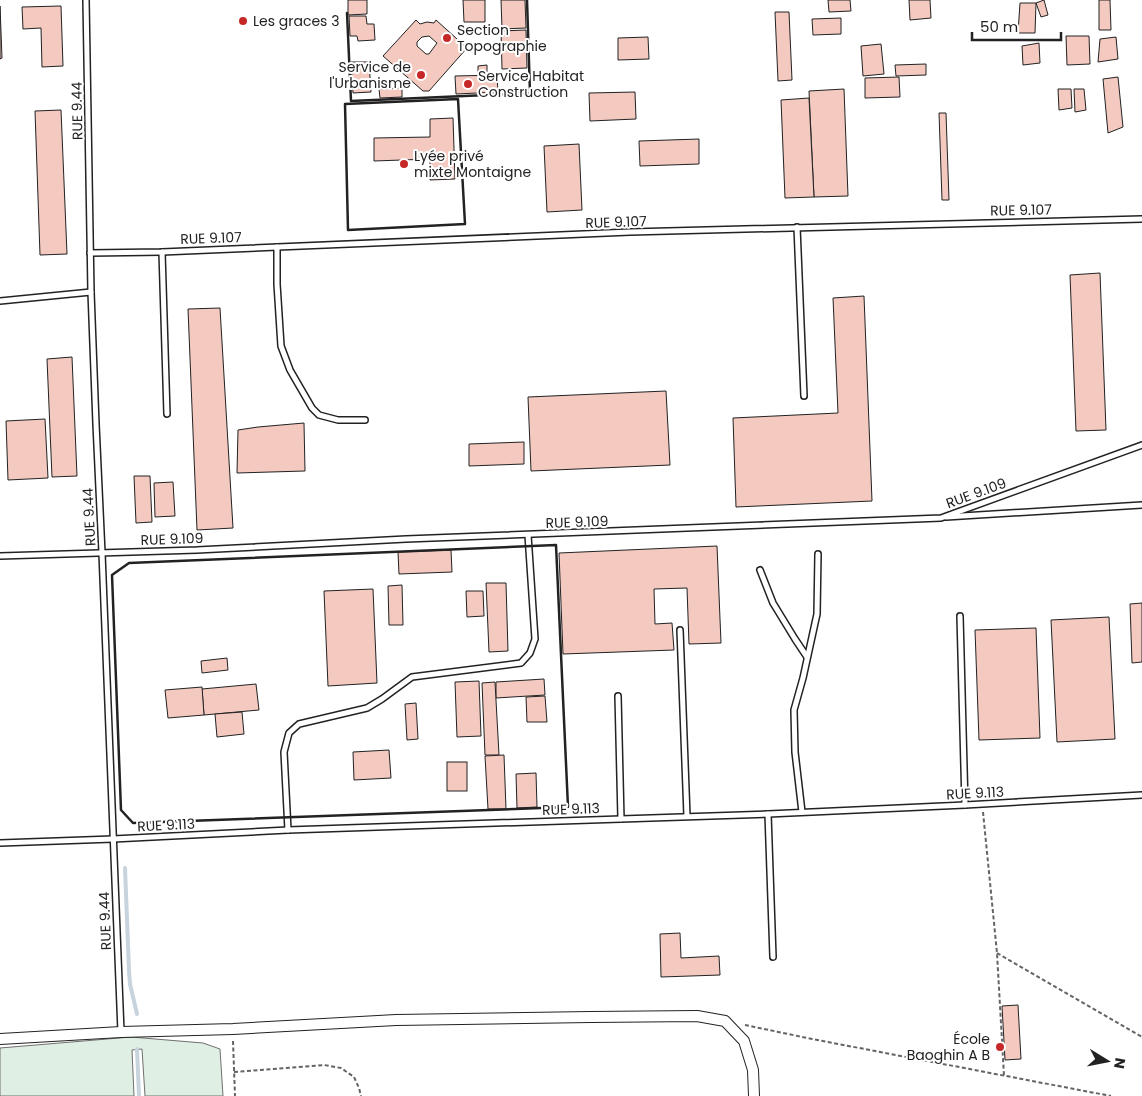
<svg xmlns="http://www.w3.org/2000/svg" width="1142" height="1096" viewBox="0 0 1142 1096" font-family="Poppins,sans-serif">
<rect width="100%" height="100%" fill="#fff"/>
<polygon fill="#e0efe3" stroke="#6f6f6f" points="131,1037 203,1043 220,1049 223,1096 145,1096 142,1049 132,1050 134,1096 0,1096 0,1048"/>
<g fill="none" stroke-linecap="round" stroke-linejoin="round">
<g stroke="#c7d3dd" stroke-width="4">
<polyline points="125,868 129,971 130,984 137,1014"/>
<polyline points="137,1049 139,1096"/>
</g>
</g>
<g fill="#f3c9c0" stroke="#222" fill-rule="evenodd">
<polygon points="348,0 367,0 367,14 348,15"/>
<polygon points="463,0 485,0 485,22 464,22"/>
<polygon points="501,0 525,0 526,28 502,29"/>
<polygon points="828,0 850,0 851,11 829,12"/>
<polygon points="909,0 930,0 931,18 910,20"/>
<polygon points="1044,0 1048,15 1041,17 1036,3"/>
<polygon points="1099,0 1110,0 1111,30 1099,30"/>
<polygon points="1020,3 1036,3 1035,33 1018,33"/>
<polygon points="0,6 2,58 0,59"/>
<polygon points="61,6 63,66 42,67 41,28 23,29 22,7"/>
<polygon points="775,12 789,12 792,80 778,81"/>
<polygon points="349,16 366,16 367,24 374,24 375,40 358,41 357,36 350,36"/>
<polygon points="841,18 841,34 813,35 812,19"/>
<path d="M416,20L420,24L427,22L434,23L436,20L467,48L429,91H423L383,56ZM429,36L437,43L429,54H426L417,46V42L422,37Z"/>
<polygon points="526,30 527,68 502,69 501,31"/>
<polygon points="1066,36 1089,36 1090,64 1067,65"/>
<polygon points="648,37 649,59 618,60 618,38"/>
<polygon points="1116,37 1118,59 1098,62 1100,39"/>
<polygon points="1039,43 1040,63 1023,65 1022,46"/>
<polygon points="881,44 884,74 863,76 861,46"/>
<polygon points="351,62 369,62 371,92 353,93"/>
<polygon points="926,64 926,75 896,76 895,65"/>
<polygon points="487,65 487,73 478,74 478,66"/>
<polygon points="497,75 498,92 456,94 455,76"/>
<polygon points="899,77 900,97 865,98 865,78"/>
<polygon points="1118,77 1123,127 1108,133 1103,79"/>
<polygon points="402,88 402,97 380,98 379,89"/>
<polygon points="844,89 848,196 814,197 809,91"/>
<polygon points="1058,89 1071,89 1072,108 1059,110"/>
<polygon points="1074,89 1084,89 1086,110 1075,112"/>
<polygon points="635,92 636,119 590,121 589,93"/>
<polygon points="809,98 814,197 785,198 781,100"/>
<polygon points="61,110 67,254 40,255 35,111"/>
<polygon points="939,113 946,113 949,200 942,200"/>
<polygon points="453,118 455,179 430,180 430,159 374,161 374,138 430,137 430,119"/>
<polygon points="699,139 699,164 640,166 639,141"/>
<polygon points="579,144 582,210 547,212 544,146"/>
<polygon points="1100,273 1106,430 1076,431 1070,275"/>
<polygon points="864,296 872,501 736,507 733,418 838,413 833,298"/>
<polygon points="220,308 233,528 197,530 188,309"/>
<polygon points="72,357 77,476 52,477 47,359"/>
<polygon points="666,391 670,465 531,471 528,397"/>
<polygon points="45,419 48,478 8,480 6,421"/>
<polygon points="304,423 305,471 237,473 238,430 258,427"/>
<polygon points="524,442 524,464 469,466 469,444"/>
<polygon points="134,476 150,476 152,522 136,523"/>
<polygon points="173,482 175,516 155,517 154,483"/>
<polygon points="717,546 721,643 689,644 687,588 654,589 655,624 672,623 674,650 563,654 559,553"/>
<polygon points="451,550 452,572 399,574 398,552"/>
<polygon points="486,583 506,583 508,651 489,652"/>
<polygon points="402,585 403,625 389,625 388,586"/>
<polygon points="373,589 377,683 328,686 324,591"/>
<polygon points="466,591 483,591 484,616 467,617"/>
<polygon points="1142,603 1142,662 1132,663 1130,604"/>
<polygon points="1109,617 1115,739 1057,742 1051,620"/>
<polygon points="1036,628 1040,738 979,740 975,630"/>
<polygon points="227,658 228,670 202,673 201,661"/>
<polygon points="544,679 545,695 496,698 496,682"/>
<polygon points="479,681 481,736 457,737 455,682"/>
<polygon points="495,682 499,755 485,755 482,683"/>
<polygon points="256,684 259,710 204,715 202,689"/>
<polygon points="202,687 204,715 168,718 165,690"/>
<polygon points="545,696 547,722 527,722 526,697"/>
<polygon points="416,703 418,739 407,740 405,704"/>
<polygon points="242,712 244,734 217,737 215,714"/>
<polygon points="389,750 391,778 354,780 353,752"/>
<polygon points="504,755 506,809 488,809 485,756"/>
<rect x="447" y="762" width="20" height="29"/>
<polygon points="536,773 537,807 517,808 516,774"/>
<polygon points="680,933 681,958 719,956 720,975 661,977 660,934"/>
<polygon points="1018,1005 1021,1059 1005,1060 1002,1006"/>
</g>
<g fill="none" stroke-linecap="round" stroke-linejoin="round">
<g stroke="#222" stroke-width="8">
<g id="lane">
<polyline points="86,0 91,292 96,424 102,553 121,1032"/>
<polyline points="797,227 804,396"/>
<polyline points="277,247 277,284 281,346 290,370 312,408 319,415 338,420 365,420"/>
<polyline points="162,252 167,414"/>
<polyline points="90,253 162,252 630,232 1142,219"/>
<polyline points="0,301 91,292"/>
<polyline points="946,517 1142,505"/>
<polyline points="0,556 197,550 406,539 941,518 1142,445"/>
<polyline points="760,570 773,603 795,639 807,657"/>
<polyline points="960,616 965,805"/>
<polyline points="680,630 687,816"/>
<polyline points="618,696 621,819"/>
<polyline points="802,812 795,752 794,710 803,678 817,614 818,554"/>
<polyline points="768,814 773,957"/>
<polyline points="288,830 284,752 289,733 299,724 367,708 382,699 412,677 521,663 530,653 535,639 528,535"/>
<polyline points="0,843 113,839 288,830 768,814 965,805 1142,795"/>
</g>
</g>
<g stroke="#222" stroke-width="12">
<polyline id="street" points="0,1039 121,1032 233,1029 396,1020 591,1017 697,1016 725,1021 744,1041 753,1070 754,1096"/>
</g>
<g stroke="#646464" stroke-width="2" stroke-dasharray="4 2.5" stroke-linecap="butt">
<polyline points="983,812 997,953 1004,1076"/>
<polyline points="997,953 1142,1037"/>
<polyline points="745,1025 812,1039 1111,1096"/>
<polyline points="233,1041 235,1096"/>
<polyline points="234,1072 324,1065 341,1068 354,1077 359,1088 361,1096"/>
</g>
<use href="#lane" stroke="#fff" stroke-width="5"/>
<use href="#street" stroke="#fff" stroke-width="10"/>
<g stroke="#222" stroke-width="2.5">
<polyline points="347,13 351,101 530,93 527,0"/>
<polygon points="458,99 465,224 348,230 345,104"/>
<polygon points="556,545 568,807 133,823 121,810 112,575 129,563"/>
</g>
</g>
<g fill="#c62828" stroke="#fff" stroke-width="2">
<circle cx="243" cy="21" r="5"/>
<circle cx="447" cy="38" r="5"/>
<circle cx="421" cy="75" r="5"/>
<circle cx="468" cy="84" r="5"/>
<circle cx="404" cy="164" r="5"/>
<circle cx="1000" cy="1047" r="5"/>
</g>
<g text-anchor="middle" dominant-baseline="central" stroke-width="4" stroke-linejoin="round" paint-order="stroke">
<g font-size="14" fill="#222" stroke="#fff" text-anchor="start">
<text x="253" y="21">Les graces 3</text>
<text x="457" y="30">Section<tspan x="457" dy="16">Topographie</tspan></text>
<text x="411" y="67" text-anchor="end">Service de<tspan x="411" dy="16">l'Urbanisme</tspan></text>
<text x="478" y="76">Service Habitat<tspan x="478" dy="16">Construction</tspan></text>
<text x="414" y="156">Lyée privé<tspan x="414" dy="16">mixte Montaigne</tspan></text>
<text x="990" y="1039" text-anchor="end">École<tspan x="990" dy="16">Baoghin A B</tspan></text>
</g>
<g font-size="14" fill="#222" stroke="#fff">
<text transform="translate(77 111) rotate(-91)">RUE 9.44</text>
<text transform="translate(1021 210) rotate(-1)">RUE 9.107</text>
<text transform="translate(616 222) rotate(-2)">RUE 9.107</text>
<text transform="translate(211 238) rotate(-2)">RUE 9.107</text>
<text transform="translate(976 493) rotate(-20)">RUE 9.109</text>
<text transform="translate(89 517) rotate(-93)">RUE 9.44</text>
<text transform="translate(577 522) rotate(-2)">RUE 9.109</text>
<text transform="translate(172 539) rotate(-2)">RUE 9.109</text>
<text transform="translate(975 793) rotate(-3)">RUE 9.113</text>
<text transform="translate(571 809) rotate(-2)">RUE 9.113</text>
<text transform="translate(166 825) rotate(-3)">RUE 9.113</text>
<text transform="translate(105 921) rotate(-92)">RUE 9.44</text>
</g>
</g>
<g transform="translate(1107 1061) rotate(100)" stroke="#ffffff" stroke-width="4" paint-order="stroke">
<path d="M0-4L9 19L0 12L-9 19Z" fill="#222222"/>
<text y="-8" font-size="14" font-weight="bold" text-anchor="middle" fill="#222222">N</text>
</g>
<path d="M972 32v8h89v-8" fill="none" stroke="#222222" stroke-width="2.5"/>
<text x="980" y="32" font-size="15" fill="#222222" stroke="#ffffff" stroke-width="4" paint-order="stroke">50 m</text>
</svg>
